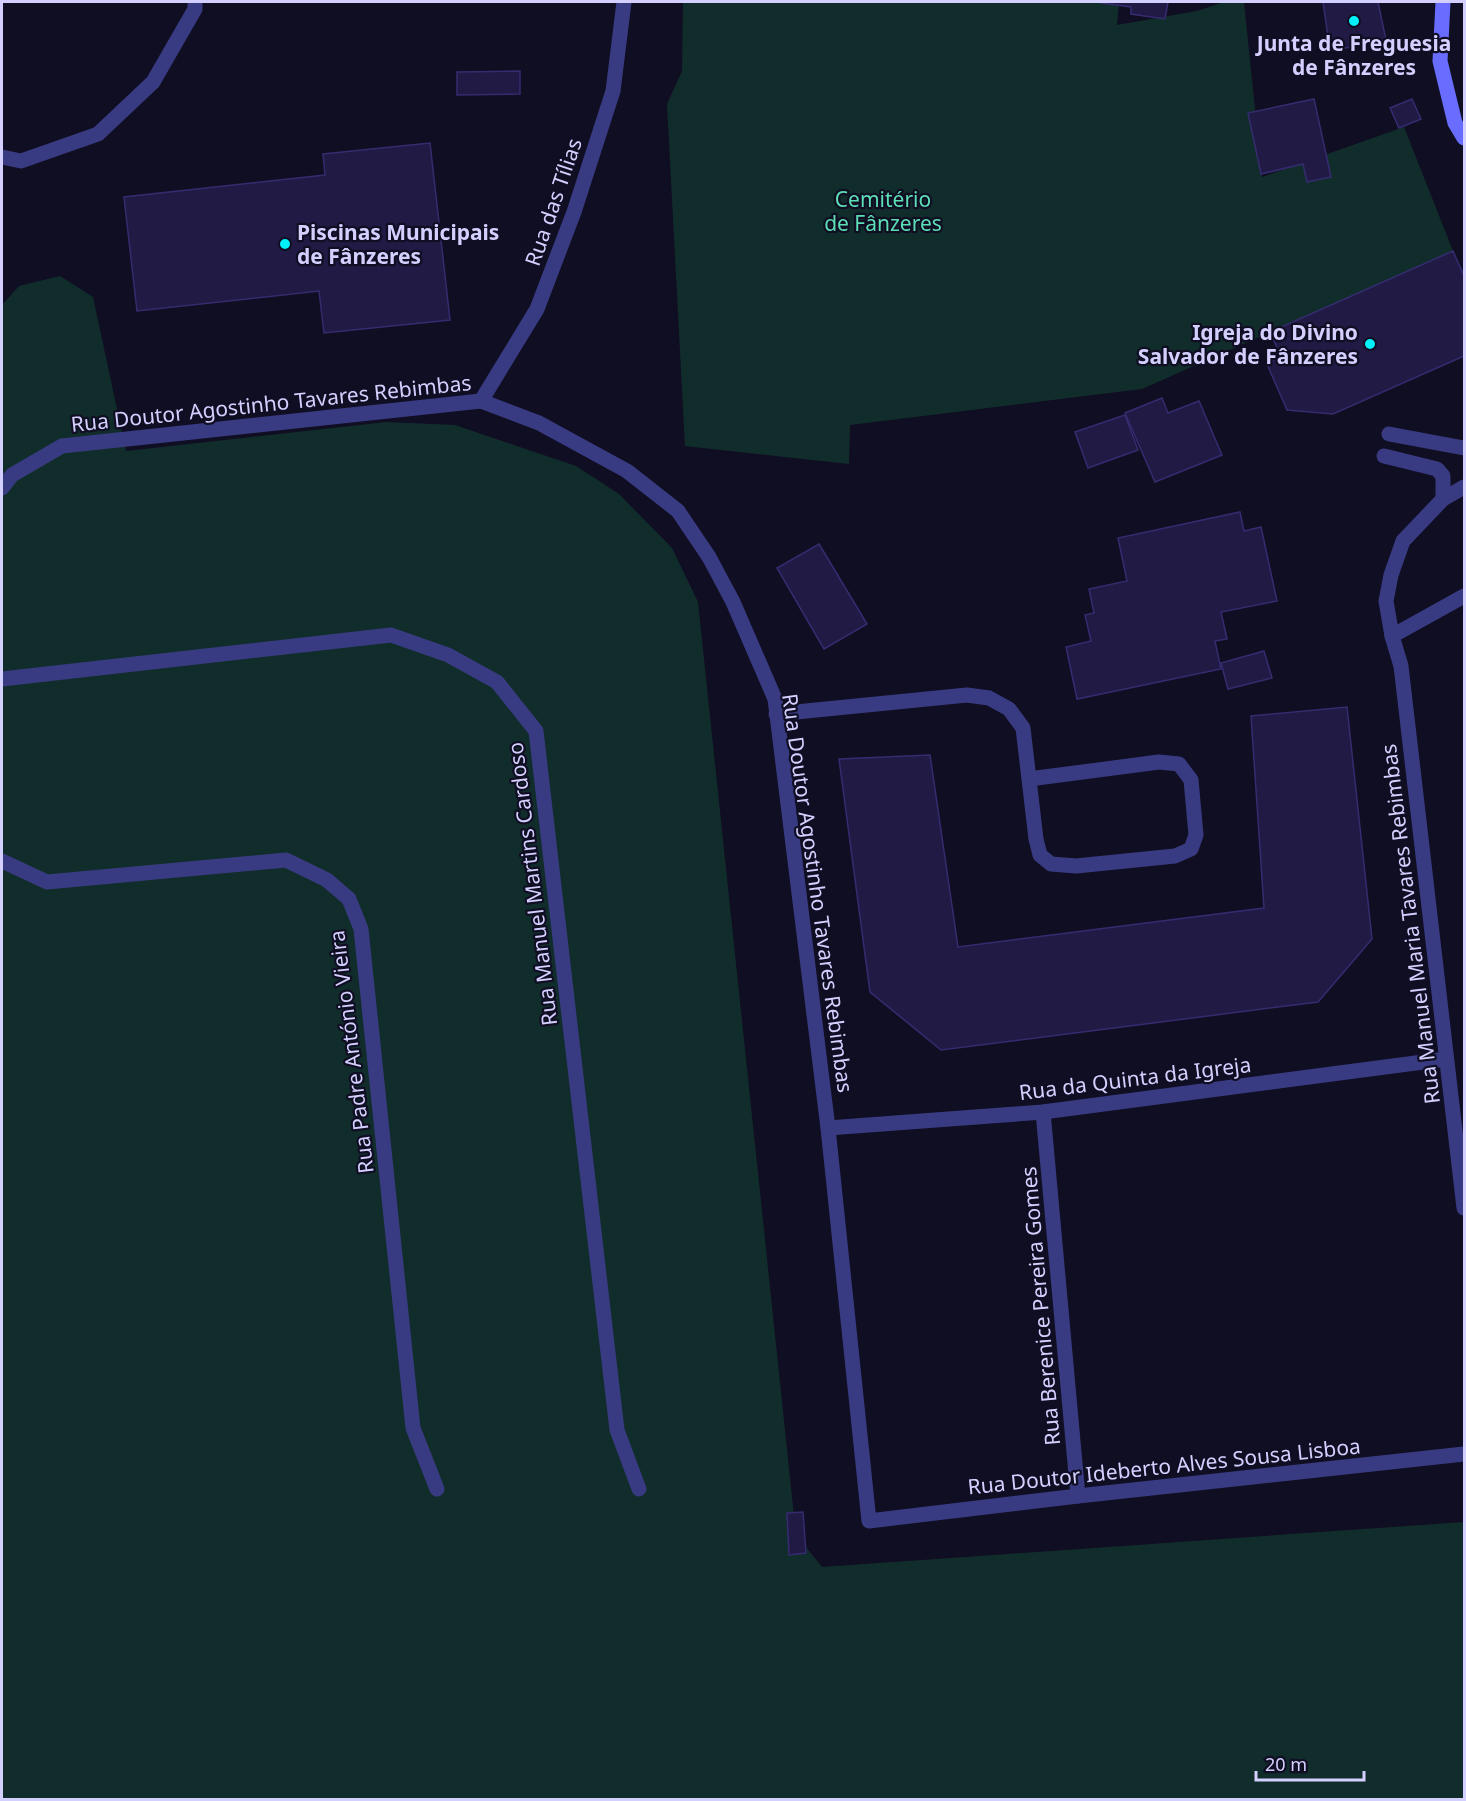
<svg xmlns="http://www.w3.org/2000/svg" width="1466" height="1801" viewBox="0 0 1466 1801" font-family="'Noto Sans',sans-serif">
<rect width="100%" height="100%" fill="#100e23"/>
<g fill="#112d2b">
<polygon points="683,2 1119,2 1117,25 1197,11 1224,2 1244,2 1262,177 1404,127 1453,251 1142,389 850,425 849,464 685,446 667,104 682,71"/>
<polygon points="60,276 93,297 126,451 386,422 455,425 576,466 619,494 672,548 698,602 796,1535 822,1567 1464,1522 1464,1799 2,1799 2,305 19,286"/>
</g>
<g fill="#201a44" stroke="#352c70" stroke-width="1.5">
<polygon points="1102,2 1168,2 1165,19 1131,14 1131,7 1101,3"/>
<polygon points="1323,2 1378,2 1386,40 1330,51"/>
<polygon points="520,71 520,94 457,95 457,72"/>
<polygon points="1314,99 1331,177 1307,182 1303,164 1261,174 1248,113"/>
<polygon points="1412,99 1421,119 1399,128 1390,108"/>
<polygon points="430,143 450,320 324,333 319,291 137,311 124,197 325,175 323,154"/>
<polygon points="1453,251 1464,276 1464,356 1333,414 1287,410 1267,364 1281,357 1270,332"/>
<polygon points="1162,398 1168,413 1199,401 1222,455 1155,482 1125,413"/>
<polygon points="1125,415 1138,450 1088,468 1075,432"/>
<polygon points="1240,512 1244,531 1261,527 1277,601 1221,612 1227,639 1215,641 1221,669 1077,699 1066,647 1091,641 1085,615 1094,613 1089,589 1127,581 1118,538"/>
<polygon points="819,544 867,624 824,649 777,568"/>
<polygon points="1264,651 1272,678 1228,689 1221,663"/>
<polygon points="1347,707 1372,939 1318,1002 941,1050 870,992 839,759 930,755 958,947 1264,908 1251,716"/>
<polygon points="803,1512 806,1553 789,1555 787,1513"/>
</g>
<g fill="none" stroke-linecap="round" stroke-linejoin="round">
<g stroke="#393b82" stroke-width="15">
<polyline points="1389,434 1464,448"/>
<polyline points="1384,456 1437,469 1443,476 1443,499"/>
</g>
<g stroke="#393b82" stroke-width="15">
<polyline points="2,157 21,161 98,134 153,82 195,9 195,2"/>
<polyline points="481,401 537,309 574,212 613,91 624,2"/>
<polyline points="1464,487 1443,499 1403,541 1391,575 1386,601 1392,636 1401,666 1464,1208"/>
<polyline points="2,488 12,475 62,446 481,401 539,423 627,471 678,511 709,557 733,602 775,699 828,1128 869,1521 1078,1496 1464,1454"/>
<polyline points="1392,636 1464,596"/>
<polyline points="2,679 391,635 448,655 497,682 536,731 617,1430 639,1489"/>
<polyline points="776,714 967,695 989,698 1009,709 1023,728 1036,839 1040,855 1051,864 1076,866 1175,856 1191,849 1196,835 1191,780 1179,764 1159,762 1029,779"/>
<polyline points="2,861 47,882 286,860 327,880 349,899 361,929 413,1428 437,1489"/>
<polyline points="1043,1112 1078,1496"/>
<polyline points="828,1128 1043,1112 1446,1059"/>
</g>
<polyline stroke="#686dff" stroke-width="15" points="1443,2 1440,61 1455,123 1464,138"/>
</g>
<g fill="#01f1fb" stroke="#100e23" stroke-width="2">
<circle cx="1354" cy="21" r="6"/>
<circle cx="285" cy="244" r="6"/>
<circle cx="1370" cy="344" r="6"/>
</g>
<g text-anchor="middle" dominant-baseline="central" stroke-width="4.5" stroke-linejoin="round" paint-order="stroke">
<g font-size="21" font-weight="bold" fill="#d3d0ff" stroke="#100e23">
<text x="1354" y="43">Junta de Freguesia<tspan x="1354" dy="24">de Fânzeres</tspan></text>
<text x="297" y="232" text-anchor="start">Piscinas Municipais<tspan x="297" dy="24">de Fânzeres</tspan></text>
<text x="1358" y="332" text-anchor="end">Igreja do Divino<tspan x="1358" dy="24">Salvador de Fânzeres</tspan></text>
</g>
<g font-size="21" fill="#5cdfb6" stroke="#100e23">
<text x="883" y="199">Cemitério<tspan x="883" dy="24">de Fânzeres</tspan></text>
</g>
<g font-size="21" fill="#d3d0ff" stroke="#100e23">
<text transform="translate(553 202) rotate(-71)">Rua das Tílias</text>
<text transform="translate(271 403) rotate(-6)">Rua Doutor Agostinho Tavares Rebimbas</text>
<text transform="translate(532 884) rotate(-97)">Rua Manuel Martins Cardoso</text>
<text transform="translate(818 893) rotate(82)">Rua Doutor Agostinho Tavares Rebimbas</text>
<text transform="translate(1410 924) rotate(-97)">Rua Manuel Maria Tavares Rebimbas</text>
<text transform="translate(351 1052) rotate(-97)">Rua Padre António Vieira</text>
<text transform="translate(1135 1078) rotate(-7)">Rua da Quinta da Igreja</text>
<text transform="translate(1040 1306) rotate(-95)">Rua Berenice Pereira Gomes</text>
<text transform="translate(1164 1466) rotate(-6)">Rua Doutor Ideberto Alves Sousa Lisboa</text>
</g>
</g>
<rect width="1466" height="1801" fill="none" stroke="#d3d0ff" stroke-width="6"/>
<path d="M1256 1771v9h108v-9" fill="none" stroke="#d3d0ff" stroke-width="3"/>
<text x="1265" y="1771" font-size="18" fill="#d3d0ff" stroke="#100e23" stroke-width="4.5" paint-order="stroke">20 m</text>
</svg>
